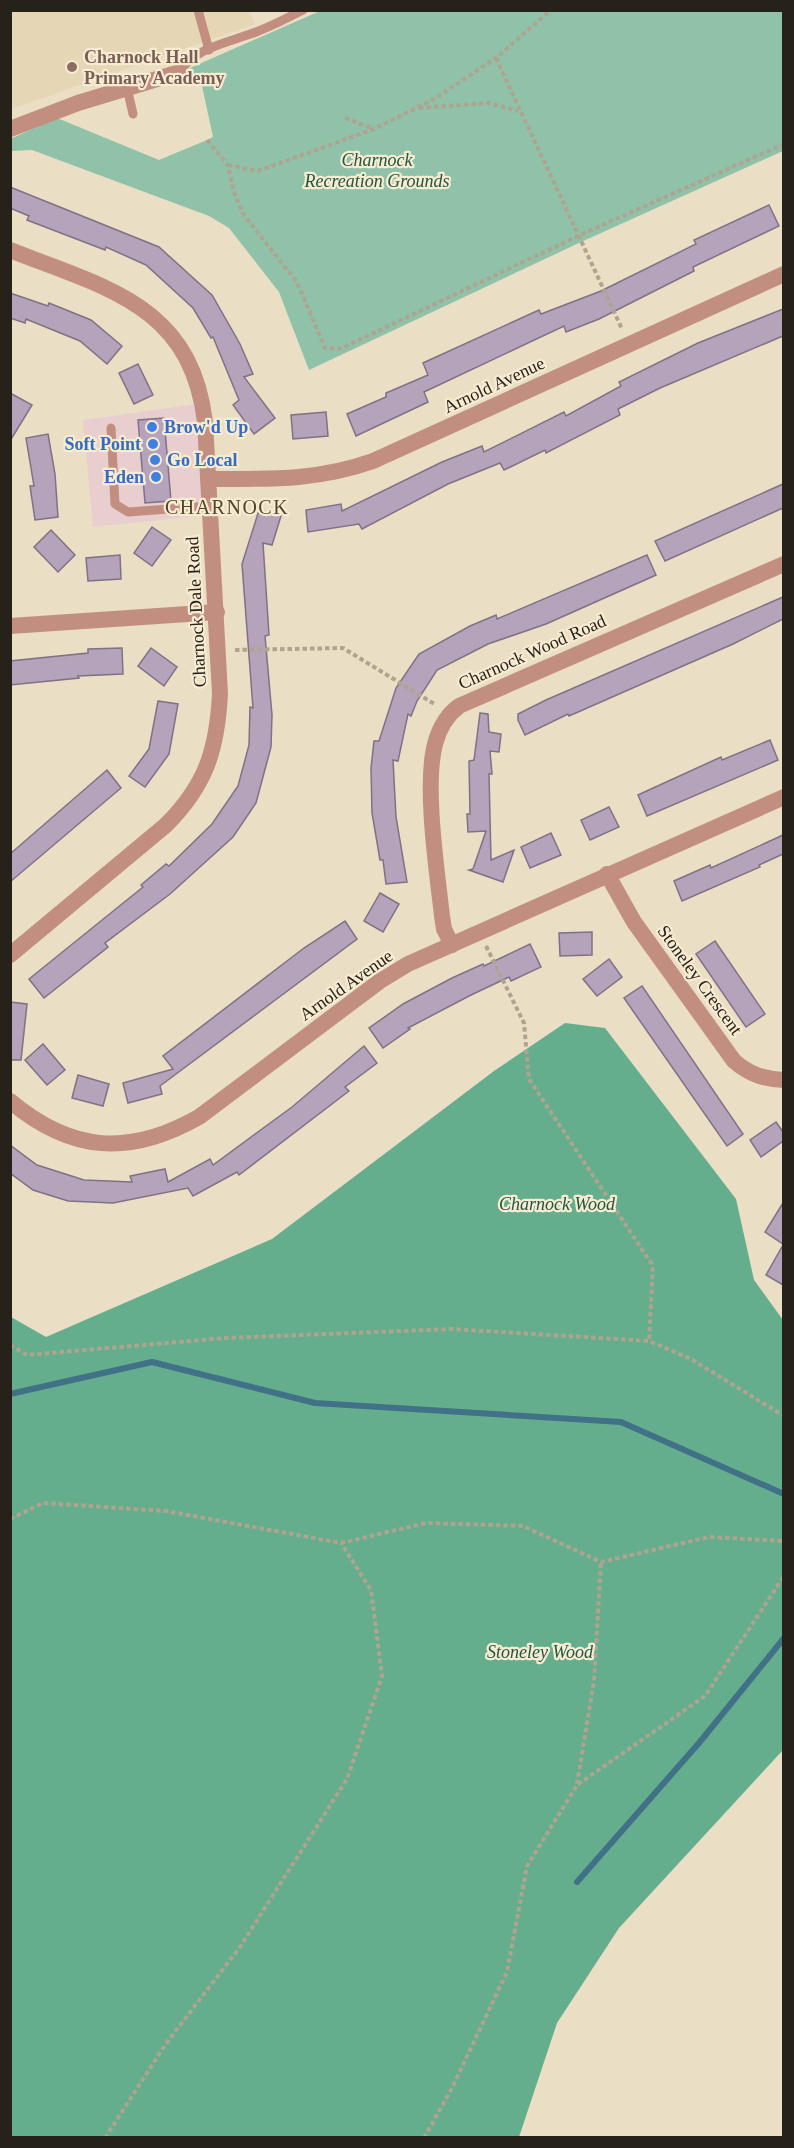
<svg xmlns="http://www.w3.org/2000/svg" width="794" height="2148" viewBox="0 0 794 2148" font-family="Georgia,serif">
<rect width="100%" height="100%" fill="#eadec5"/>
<polygon fill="#e9ced0" points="203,403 210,515 93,527 83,420"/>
<polygon fill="#e5d6b5" points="10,11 249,11 255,24 11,109"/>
<polygon fill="#8fc2a9" points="320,11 783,11 783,151 581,242 309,370 279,292 229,228 209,216 32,150 11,151 10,139 57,118 159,160 207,140 213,137 202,86 190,68"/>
<polygon fill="#65ae8d" points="565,1023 605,1028 736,1199 754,1280 783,1320 783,1750 619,1928 557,2023 519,2137 11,2137 11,1317 46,1337 272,1239 494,1071"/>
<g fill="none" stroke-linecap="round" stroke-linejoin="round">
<g stroke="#407186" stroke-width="6">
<polyline points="10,1394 152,1362 315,1403 621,1422 784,1494"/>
<polyline points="577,1882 699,1743 784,1638"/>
</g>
</g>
<g fill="#b4a3ba" stroke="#807186" stroke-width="1.5">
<polygon points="10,187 159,247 212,295 240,344 253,374 244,377 275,418 254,434 233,405 239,400 213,337 211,338 193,308 146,265 106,247 105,250 27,220 29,216 10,208"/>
<polygon points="769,205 779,226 693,267 694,271 599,319 566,332 564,326 424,392 428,402 356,436 347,414 386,397 386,393 428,375 423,363 539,310 541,314 601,291 696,244 694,240"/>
<polygon points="10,293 48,306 49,303 91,320 122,346 107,364 80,341 26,319 25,323 10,318"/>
<polygon points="783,309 783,336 660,388 618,409 620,415 546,453 545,450 504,470 500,463 448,484 362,529 359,524 308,532 306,510 341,504 342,511 442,462 482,446 484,452 564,412 566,416 621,386 619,382 698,343"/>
<polygon points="138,364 153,395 134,404 119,373"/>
<polygon points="10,393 32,405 10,441"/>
<polygon points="326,412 328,436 293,439 291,415"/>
<polygon points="164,418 171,501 145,503 138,420"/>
<polygon points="48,434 55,474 58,517 35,520 30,486 34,486 26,438"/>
<polygon points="783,484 783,508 665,561 655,541"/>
<polygon points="260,507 260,510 281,516 272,545 263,543 269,635 265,636 272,715 271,747 256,803 233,837 170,894 105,943 108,947 44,998 29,979 143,887 141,885 166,864 169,866 212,824 238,786 249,745 250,707 253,708 242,564"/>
<polygon points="152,527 171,540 152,566 134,553"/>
<polygon points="51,530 75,555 58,572 34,547"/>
<polygon points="120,555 121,579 88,581 86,558"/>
<polygon points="647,555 656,575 546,624 488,644 437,670 417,701 411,716 408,714 398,761 393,760 396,817 407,882 386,884 383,860 380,860 372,813 371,768 374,741 379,741 396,688 419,654 470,626 496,615 497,619"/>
<polygon points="783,597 783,619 733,644 569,716 568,714 525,735 518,720 518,714 546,700"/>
<polygon points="122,648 123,674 78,676 79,678 10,685 10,661 88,653 88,649"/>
<polygon points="151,648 177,667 164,686 138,666"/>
<polygon points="158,701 178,704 169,754 145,787 129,776 149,749"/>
<polygon points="480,713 488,714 489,732 501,734 499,752 490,751 492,774 489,774 491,860 514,850 503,882 469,870 473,869 486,831 468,832 467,814 470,814 469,761 474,760"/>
<polygon points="770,740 778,760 647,816 638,795 721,757 722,760"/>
<polygon points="107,770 121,788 10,882 10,854"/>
<polygon points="609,807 619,827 590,840 581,820"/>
<polygon points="551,833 561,855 530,868 521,847"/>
<polygon points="783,835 783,854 759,865 760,867 682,901 674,881 710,865 711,868"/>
<polygon points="380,893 399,904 383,932 364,921"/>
<polygon points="345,921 357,939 160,1086 162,1094 128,1103 123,1083 173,1069 163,1056 304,948"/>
<polygon points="592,932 592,955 560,956 559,933"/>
<polygon points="715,941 765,1014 746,1027 696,954"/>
<polygon points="530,944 541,967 511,981 509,977 471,995 408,1028 410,1029 383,1048 369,1028 403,1004 452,978 483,964 484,966"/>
<polygon points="609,959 622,977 597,996 583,979"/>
<polygon points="642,986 743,1134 727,1146 624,998"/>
<polygon points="10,1002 27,1004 21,1060 10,1060"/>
<polygon points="43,1044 65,1070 47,1085 25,1060"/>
<polygon points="364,1046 377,1063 345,1087 349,1091 239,1175 237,1172 193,1196 188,1188 113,1203 68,1201 33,1190 10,1173 10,1145 37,1165 84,1180 132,1182 130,1176 165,1169 168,1182 210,1159 213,1165 292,1107"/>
<polygon points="78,1075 109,1084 103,1106 72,1098"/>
<polygon points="776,1122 783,1132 783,1141 761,1157 750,1140"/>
<polygon points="783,1203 783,1244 765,1232"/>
<polygon points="783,1245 783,1285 766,1275"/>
</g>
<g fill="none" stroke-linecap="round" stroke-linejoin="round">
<g stroke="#aea490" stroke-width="4" stroke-dasharray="4.5 3" stroke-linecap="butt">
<polyline points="496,58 622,329"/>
<polyline points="419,108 489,103 518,111"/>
<polyline points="345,118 374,129"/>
<polyline points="207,140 228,165 234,192 243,214 297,282 325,348 340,349 580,235 784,144"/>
<polyline points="228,165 258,171 374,129 434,99 496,58 551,10"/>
<polyline points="235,650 343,648 436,705"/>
<polyline points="486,946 524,1023 529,1079 653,1266 649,1341"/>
<polyline points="10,1345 27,1355 225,1338 452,1329 649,1341 691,1359 784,1416"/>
<polyline points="10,1519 43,1503 166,1511 341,1543 426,1523 523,1526 601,1562 709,1537 784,1541"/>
<polyline points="577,1784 594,1681 601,1562"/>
<polyline points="105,2138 165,2045 240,1947 347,1779 382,1676 371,1590 341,1543"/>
<polyline points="424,2138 451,2090 507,1972 527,1866 577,1785 705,1696 784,1576"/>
</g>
<g stroke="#c28e80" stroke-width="9">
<polyline points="198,10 209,50"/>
<path d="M180,72C195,47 231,42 256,32C272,26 287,18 303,10"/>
<polyline points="127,88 133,114"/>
<polyline points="111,428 115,504 128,512 210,506"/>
</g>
<g stroke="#c28e80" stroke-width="16">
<polyline points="10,129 78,103 180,72"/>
<path d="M10,250C105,288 191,304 205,422L220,694C217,750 206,785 166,825L10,955"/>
<path d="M208,479C267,479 317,481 373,461L784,274"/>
<polyline points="10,626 217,612"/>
<path d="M607,874L634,922L734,1061C749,1074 763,1079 784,1080"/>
<path d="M452,945L444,929L442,916C437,871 424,786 435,744C439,729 447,715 459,706L784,564"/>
<path d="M10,1101C72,1153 130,1156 199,1117L380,981L408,964L784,797"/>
</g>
</g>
<circle fill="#8d6e63" stroke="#f7ebd2" stroke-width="2" cx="72" cy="67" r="6"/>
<g fill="#3f7fe0" stroke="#f7ebd2" stroke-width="2">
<circle cx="152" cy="427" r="6"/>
<circle cx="153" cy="444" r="6"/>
<circle cx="155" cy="460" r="6"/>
<circle cx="156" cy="477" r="6"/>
</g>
<g text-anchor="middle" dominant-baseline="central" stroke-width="4.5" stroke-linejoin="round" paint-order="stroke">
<g font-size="18" font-weight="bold" fill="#785e54" stroke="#f7ebd2" text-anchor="start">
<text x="84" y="57">Charnock Hall<tspan x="84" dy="21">Primary Academy</tspan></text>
</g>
<g font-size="18" font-style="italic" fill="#205841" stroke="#f7ebd2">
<text x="377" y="160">Charnock<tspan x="377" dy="21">Recreation Grounds</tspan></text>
<text x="557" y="1204">Charnock Wood</text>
<text x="540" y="1652">Stoneley Wood</text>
</g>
<g font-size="18" fill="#272219" stroke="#f7ebd2">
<text transform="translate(494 385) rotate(-25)">Arnold Avenue</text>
<text transform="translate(196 612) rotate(-93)">Charnock Dale Road</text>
<text transform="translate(532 652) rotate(-24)">Charnock Wood Road</text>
<text transform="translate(700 980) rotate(54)">Stoneley Crescent</text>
<text transform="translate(346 985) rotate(-35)">Arnold Avenue</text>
</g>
<g font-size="18" font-weight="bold" fill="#366cbe" stroke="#f7ebd2" text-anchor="start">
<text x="164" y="427">Brow'd Up</text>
<text x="141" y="444" text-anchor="end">Soft Point</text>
<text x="167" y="460">Go Local</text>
<text x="144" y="477" text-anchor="end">Eden</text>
</g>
<g font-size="20" letter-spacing="1.5" fill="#4f452f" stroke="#f7ebd2">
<text x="227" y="507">CHARNOCK</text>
</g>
</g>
<rect width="794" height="2148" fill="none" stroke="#272219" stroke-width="24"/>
</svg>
